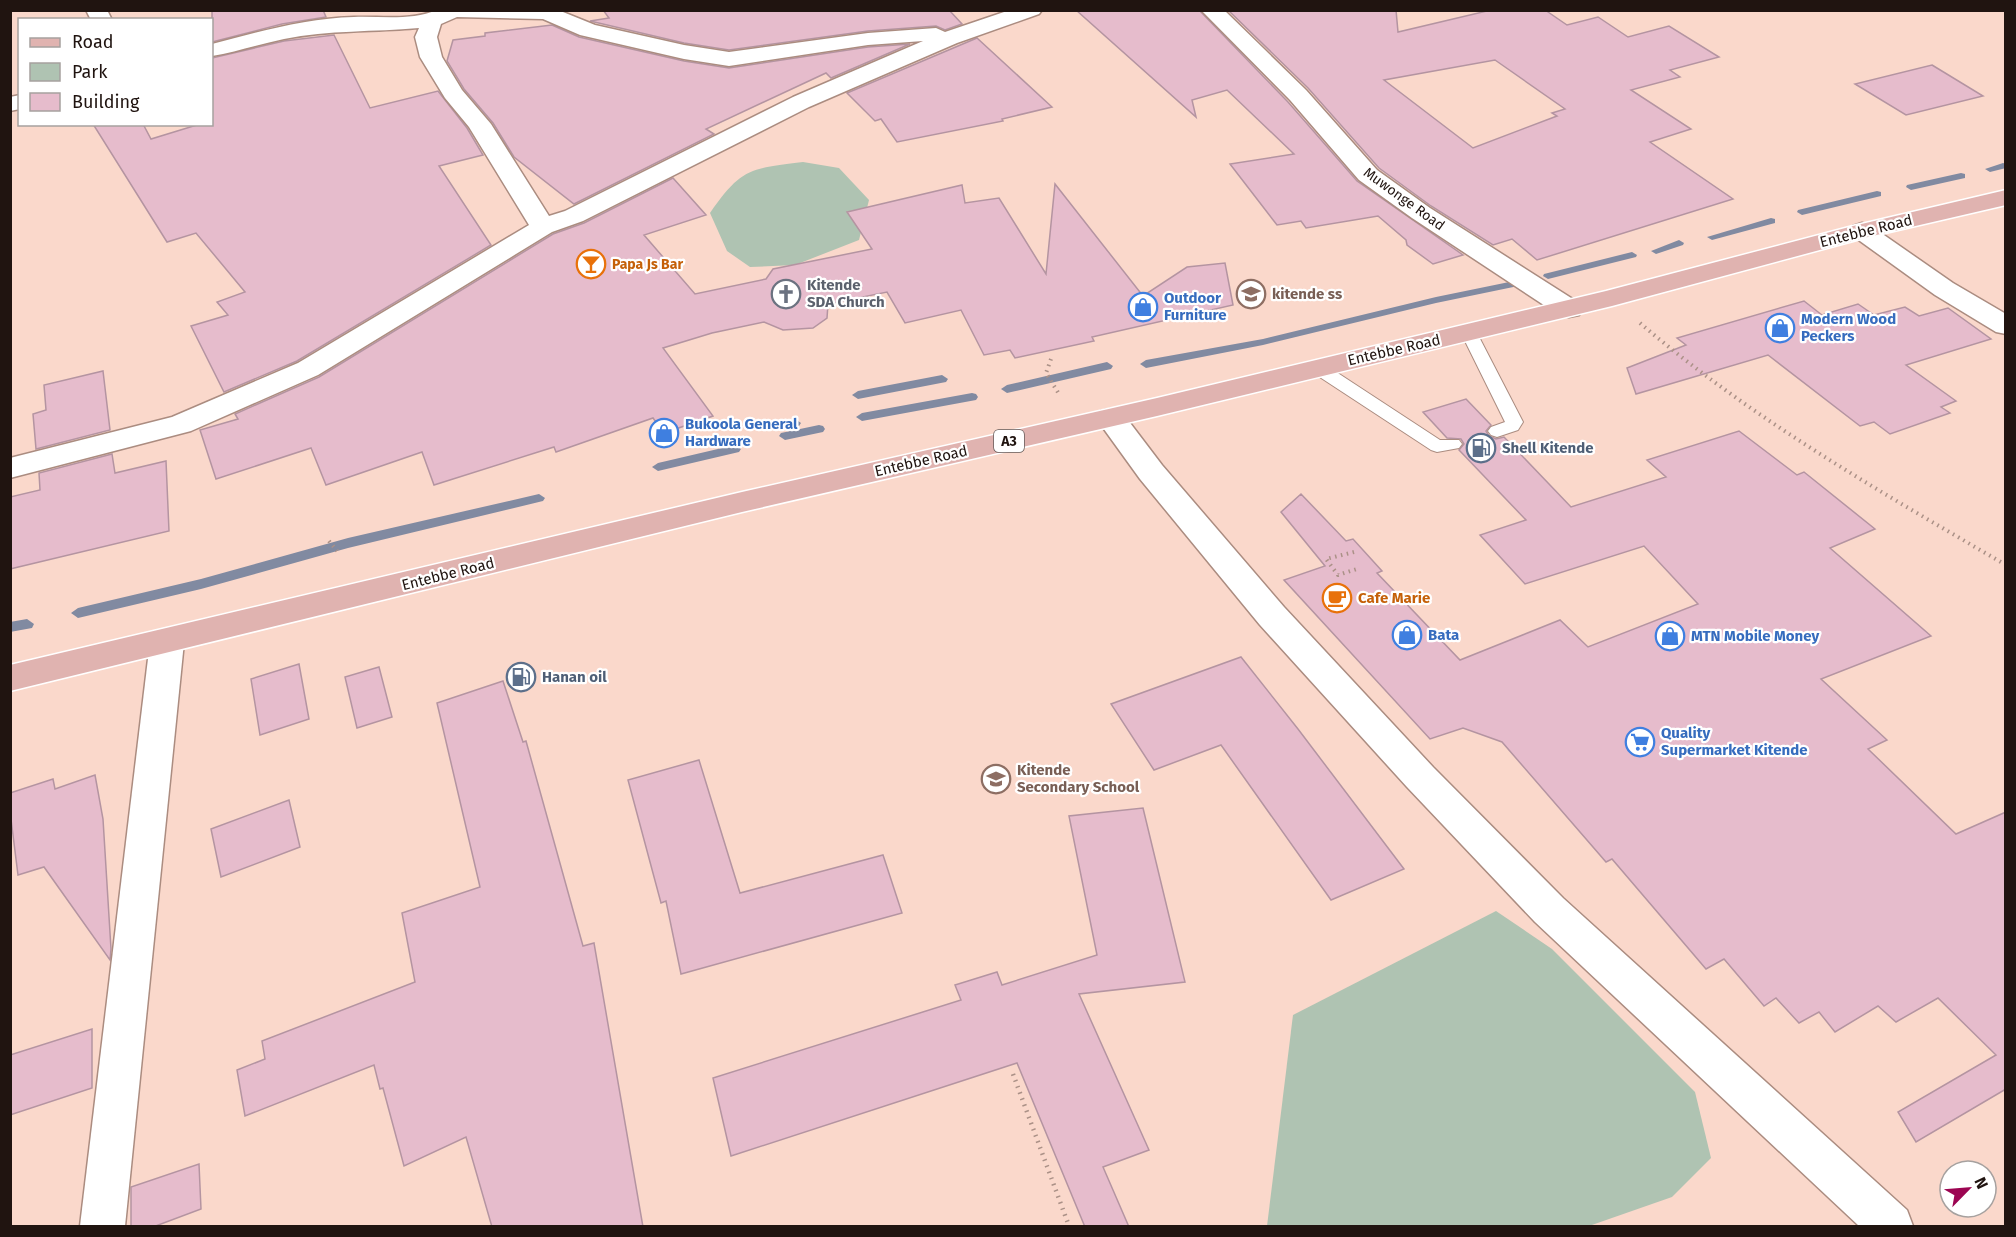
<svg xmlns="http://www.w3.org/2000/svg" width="2016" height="1237" viewBox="0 0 2016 1237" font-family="'Fira Sans',sans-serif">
<rect width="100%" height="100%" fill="#fad8cb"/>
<g fill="#afc3b2">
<path d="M803,162L839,168L869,200L859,240L795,265L750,267L727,251L710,213C742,167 750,169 803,162Z"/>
<polygon points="1496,911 1552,949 1695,1092 1711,1158 1672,1197 1589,1226 1267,1226 1293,1015"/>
</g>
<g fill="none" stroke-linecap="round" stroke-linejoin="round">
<g fill="#818aa1" fill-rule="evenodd">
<polygon points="2003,163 2006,164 2006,168 1990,172 1985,169"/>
<polygon points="1961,173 1965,174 1965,178 1911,190 1906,187 1907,185"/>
<polygon points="1877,191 1881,192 1881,196 1802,215 1797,212 1798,210"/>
<polygon points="1771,218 1775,219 1775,223 1712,240 1707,237"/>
<polygon points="1679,240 1684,243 1683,245 1656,254 1651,251"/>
<polygon points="1632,252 1637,255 1636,257 1548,279 1543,276 1544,274"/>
<polygon points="1519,280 1524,283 1523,285 1436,303 1263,345 1146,368 1140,364 1146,360 1263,339 1436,297"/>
<polygon points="1107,362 1113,366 1111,369 1007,393 1001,389 1007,385"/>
<polygon points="942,375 948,379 946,382 858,399 852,395 858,391"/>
<polygon points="972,393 976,394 978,397 976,400 862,421 856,417 862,413"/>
<polygon points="795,419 801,423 799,426 780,429 774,425 776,422"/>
<polygon points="819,425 823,426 825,429 823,432 785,440 779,436 781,433"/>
<polygon points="735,445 741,449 739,452 658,471 652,467 658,463"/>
<polygon points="539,494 545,498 543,501 348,548 201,589 78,618 71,613 78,608 201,579 348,538"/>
<polygon points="27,619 34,624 32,628 10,632 10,622"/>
</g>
</g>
<g fill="#e6bccc" stroke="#b494a1" stroke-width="1.5" fill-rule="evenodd">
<polygon points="212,10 323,10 326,17 282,24 212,42"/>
<polygon points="603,10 949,10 962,24 945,30 936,26 868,31 729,50 684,43 590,21 609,18"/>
<polygon points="1076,10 1199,10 1288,102 1357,181 1463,255 1433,264 1407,245 1406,240 1378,216 1306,228 1301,221 1277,225 1230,164 1294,154 1227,90 1192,100 1196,117"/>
<path d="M1228,10H1396L1398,32L1491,10H1545L1567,25L1598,17L1628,37L1669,26L1719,57L1670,70L1680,77L1631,90L1691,129L1650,142L1733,199L1537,260L1512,239L1493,245L1431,206L1379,168L1308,88ZM1495,60L1565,109L1552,113L1557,116L1473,148L1384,80Z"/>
<polygon points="552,25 579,37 684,61 729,68 868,47 910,44 831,78 826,73 706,129 714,134 574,204 514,157 493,123 464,89 447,61 453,40 485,36 485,33"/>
<polygon points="334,35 370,108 438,91 467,128 483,155 439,166 491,245 297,361 224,392 191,326 228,315 217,302 245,292 196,233 167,242 93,124 143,124 151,139 200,124 212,124 212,58 284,41"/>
<polygon points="977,38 1052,107 1002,119 1003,121 897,142 881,119 875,121 847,93"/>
<polygon points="1932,65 1983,96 1906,115 1855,84"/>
<polygon points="673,178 706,215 644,235 695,294 766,279 773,269 872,249 847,212 962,185 965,203 999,198 1046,274 1055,184 1143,296 1187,267 1225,263 1233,305 1092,337 1094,341 1015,358 1010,350 984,355 961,310 905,323 887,292 828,304 827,318 813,328 783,330 764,322 712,333 663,348 713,416 664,433 653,418 556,452 554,447 434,485 422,452 326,485 311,448 216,479 200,430 238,419 235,414 319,377 553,234 584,223"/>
<polygon points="1804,301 1822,315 1858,304 1874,315 1905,307 1919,316 1948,308 1991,339 1906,365 1956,401 1941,407 1950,413 1890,434 1874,422 1860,426 1768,355 1636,394 1627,368 1686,345 1677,338"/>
<polygon points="103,371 110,430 36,449 33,414 46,410 44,385"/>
<polygon points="1466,399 1491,425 1486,431 1489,436 1496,439 1504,437 1571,507 1666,477 1647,460 1739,431 1797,475 1804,472 1875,529 1830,548 1931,636 1821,679 1887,740 1868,749 1956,834 2006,812 2006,1089 1916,1142 1898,1112 1996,1055 1938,998 1896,1022 1878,1006 1835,1032 1819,1012 1799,1023 1776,998 1764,1006 1724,959 1706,969 1612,859 1606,862 1502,742 1463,728 1430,739 1284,580 1325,566 1281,512 1301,494 1346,541 1353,539 1382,571 1377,573 1460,660 1560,620 1588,647 1698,604 1644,546 1525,584 1480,535 1526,520 1459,450 1464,444 1461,439 1447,438 1423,412"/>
<polygon points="112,454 115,473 166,461 169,531 10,569 10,497 40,490 39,473"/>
<polygon points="1241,657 1298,729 1404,869 1331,900 1221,745 1154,770 1111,704"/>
<polygon points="299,664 309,719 260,735 251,679"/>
<polygon points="379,667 392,717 357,728 345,677"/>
<polygon points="503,681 523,742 526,741 583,946 594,943 643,1227 492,1227 466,1137 404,1166 383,1088 380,1089 374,1065 245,1116 237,1070 265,1059 262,1041 415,982 402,913 480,887 437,703"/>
<polygon points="699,760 740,893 883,855 902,913 681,974 666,901 661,903 628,780"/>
<polygon points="95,775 103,819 111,949 110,960 44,867 18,875 10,811 10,793 53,779 55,789"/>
<polygon points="289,800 300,847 221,877 211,829"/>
<polygon points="1143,808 1185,982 1079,994 1149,1150 1103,1167 1129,1227 1085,1227 1017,1063 731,1156 713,1078 961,1000 955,985 997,972 1002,985 1097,955 1069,816"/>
<polygon points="92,1029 92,1088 10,1115 10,1055"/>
<polygon points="199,1164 201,1209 153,1227 131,1227 131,1187"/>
</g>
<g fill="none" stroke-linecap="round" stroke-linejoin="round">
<g stroke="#ab8c80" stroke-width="2">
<g id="lane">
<polygon points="1469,328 1477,333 1523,422 1518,430 1497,437 1491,435 1488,431 1491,427 1505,422 1461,333"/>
<polygon points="1318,363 1324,364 1440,440 1459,440 1462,444 1459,448 1437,452 1431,450 1312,372 1310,368 1312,364"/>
</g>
</g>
<g stroke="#ab8c80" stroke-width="3">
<g id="street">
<polygon points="86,10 107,10 112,20 91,20"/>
<path d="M437,10H558L595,25L684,45L729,52L868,33L936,28L945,32L1010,10H1042L1039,14L957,43L809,107L583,221L552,232L318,375L191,431L10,478V458L172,417L298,363L529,225L469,127L445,98L420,57L415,37L419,28C374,32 329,30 284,39C260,44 236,52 212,56V44C258,32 306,18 354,17C381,16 411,21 437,10ZM457,17L543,19L580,35L684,59L729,66L868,45L923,41L793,97L565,211L549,216L491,124L462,90L442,57L437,37L441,24Z"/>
<polygon points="1201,10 1224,10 1306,90 1377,170 1430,208 1579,303 1582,309 1579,315 1569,317 1559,315 1412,218 1359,180 1290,100"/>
<polygon points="20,95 20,109 10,111 10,97"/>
<polygon points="1862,223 1871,226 1953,283 2006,314 2006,334 1996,332 1935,295 1853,236 1849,231 1853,226"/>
<polygon points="1111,409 1121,411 1162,465 1284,607 1433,767 1563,898 1907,1210 1913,1226 1859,1226 1535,922 1407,787 1260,625 1140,479 1101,425 1096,418 1101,411"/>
<polygon points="167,630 179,633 184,642 125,1226 80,1226 150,642 155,633"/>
</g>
</g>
<g stroke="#fff" stroke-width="3">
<polygon id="primary" points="2006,190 2006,205 1868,237 1612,306 1157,416 742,512 10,691 10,665 742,492 1157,398 1606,291 1853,226"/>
</g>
<g stroke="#ab9187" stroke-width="4" stroke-dasharray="1.5 4.5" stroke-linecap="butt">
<path d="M1640,323C1752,419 1879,491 2006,565"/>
<polyline points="1051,359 1046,373 1059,394"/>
<polyline points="329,541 337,551"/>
<polyline points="1354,552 1326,559 1338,575 1360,568"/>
</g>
<polyline stroke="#ab9187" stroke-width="4.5" stroke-dasharray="1.5 5" stroke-linecap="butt" points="1013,1074 1069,1226"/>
<use href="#lane" fill="#fff" fill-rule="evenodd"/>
<use href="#street" fill="#fff" fill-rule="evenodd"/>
<use href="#primary" fill="#e0b3b0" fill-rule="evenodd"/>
</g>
<defs>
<g id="bar-ring" transform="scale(1.5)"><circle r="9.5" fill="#fff" stroke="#e8710a" stroke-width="1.5"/><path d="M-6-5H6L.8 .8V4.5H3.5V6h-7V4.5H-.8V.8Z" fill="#e8710a"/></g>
<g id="church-ring" transform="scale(1.5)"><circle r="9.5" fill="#fff" stroke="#6b7280" stroke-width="1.5"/><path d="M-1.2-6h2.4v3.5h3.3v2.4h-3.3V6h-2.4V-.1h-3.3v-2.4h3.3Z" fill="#6b7280"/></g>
<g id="school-ring" transform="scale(1.5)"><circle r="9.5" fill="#fff" stroke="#8d6e63" stroke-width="1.5"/><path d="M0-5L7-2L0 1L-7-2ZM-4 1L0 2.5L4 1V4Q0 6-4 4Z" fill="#8d6e63"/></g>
<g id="shop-ring" transform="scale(1.5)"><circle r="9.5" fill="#fff" stroke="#3f7fe0" stroke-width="1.5"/><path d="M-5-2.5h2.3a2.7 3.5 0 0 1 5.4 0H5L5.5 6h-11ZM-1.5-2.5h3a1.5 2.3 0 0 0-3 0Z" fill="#3f7fe0"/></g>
<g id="fuel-ring" transform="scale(1.5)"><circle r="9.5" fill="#fff" stroke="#5c6f8a" stroke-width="1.5"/><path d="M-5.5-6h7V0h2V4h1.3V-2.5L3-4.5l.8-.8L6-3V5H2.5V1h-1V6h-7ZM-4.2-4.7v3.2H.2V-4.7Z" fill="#5c6f8a"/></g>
<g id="cafe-ring" transform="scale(1.5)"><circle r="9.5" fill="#fff" stroke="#e8710a" stroke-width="1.5"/><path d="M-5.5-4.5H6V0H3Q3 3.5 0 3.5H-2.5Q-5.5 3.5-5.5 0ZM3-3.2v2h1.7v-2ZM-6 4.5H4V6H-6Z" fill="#e8710a"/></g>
<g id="supermarket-ring" transform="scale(1.5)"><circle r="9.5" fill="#fff" stroke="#3f7fe0" stroke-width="1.5"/><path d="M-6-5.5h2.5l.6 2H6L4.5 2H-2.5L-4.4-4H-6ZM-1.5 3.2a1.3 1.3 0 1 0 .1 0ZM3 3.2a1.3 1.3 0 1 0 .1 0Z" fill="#3f7fe0"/></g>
</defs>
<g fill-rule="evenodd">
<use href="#bar-ring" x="591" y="264"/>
<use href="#church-ring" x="786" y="294"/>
<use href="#school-ring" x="1251" y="294"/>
<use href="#shop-ring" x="1143" y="307"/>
<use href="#shop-ring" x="1780" y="328"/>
<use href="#shop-ring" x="664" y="433"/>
<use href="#fuel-ring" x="1481" y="448"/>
<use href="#cafe-ring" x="1337" y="598"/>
<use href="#shop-ring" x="1407" y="635"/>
<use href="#shop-ring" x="1670" y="636"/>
<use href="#fuel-ring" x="521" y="677"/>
<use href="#supermarket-ring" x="1640" y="742"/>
<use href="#school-ring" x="996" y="779"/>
</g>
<g text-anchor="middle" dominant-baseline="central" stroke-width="4.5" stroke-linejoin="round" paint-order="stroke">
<g font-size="14" fill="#201410" stroke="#fff">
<text transform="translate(1404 199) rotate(36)">Muwonge Road</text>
</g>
<g font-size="14" font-weight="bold" fill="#c56008" stroke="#fff" text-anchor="start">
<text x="612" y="264">Papa Js Bar</text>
</g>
<rect fill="#fff" stroke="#635a58" stroke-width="1.5" x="994" y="430" width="30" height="22" rx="4.5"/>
<g font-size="14" font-weight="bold" fill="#201410">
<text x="1009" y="441">A3</text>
</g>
<g font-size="15" fill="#201410" stroke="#fff">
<text transform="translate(1866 231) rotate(-14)">Entebbe Road</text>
<text transform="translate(1394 350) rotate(-13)">Entebbe Road</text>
<text transform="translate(921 461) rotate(-13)">Entebbe Road</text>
<text transform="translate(448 574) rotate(-14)">Entebbe Road</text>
</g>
<g font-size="15" font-weight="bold" fill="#5b616d" stroke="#fff" text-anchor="start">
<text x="807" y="285">Kitende<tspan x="807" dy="17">SDA Church</tspan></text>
</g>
<g font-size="15" font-weight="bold" fill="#785e54" stroke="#fff" text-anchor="start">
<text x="1272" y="294">kitende ss</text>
<text x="1017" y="770">Kitende<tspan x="1017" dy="17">Secondary School</tspan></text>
</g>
<g font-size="15" font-weight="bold" fill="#366cbe" stroke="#fff" text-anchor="start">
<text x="1164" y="298">Outdoor<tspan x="1164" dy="17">Furniture</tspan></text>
<text x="1801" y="319">Modern Wood<tspan x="1801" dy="17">Peckers</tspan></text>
<text x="685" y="424">Bukoola General<tspan x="685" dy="17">Hardware</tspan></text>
<text x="1428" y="635">Bata</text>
<text x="1691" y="636">MTN Mobile Money</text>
<text x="1661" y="733">Quality<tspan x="1661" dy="17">Supermarket Kitende</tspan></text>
</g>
<g font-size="15" font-weight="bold" fill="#4e5e75" stroke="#fff" text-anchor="start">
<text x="1502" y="448">Shell Kitende</text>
<text x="542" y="677">Hanan oil</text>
</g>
<g font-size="15" font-weight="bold" fill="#c56008" stroke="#fff" text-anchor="start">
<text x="1358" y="598">Cafe Marie</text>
</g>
</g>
<rect width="2016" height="1237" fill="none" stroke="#201410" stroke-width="24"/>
<rect x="18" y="18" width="195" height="108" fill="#ffffff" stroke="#a6a19f" stroke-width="1.5"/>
<rect x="30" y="38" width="30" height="9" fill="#e0b3b0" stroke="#a6a19f" stroke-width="1.5"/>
<text x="72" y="48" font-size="18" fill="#201410">Road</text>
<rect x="30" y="63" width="30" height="18" fill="#afc3b2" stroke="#a6a19f" stroke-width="1.5"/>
<text x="72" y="78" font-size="18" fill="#201410">Park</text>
<rect x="30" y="93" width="30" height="18" fill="#e6bccc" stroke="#a6a19f" stroke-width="1.5"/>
<text x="72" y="108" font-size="18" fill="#201410">Building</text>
<g transform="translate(1968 1189) rotate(65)"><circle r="28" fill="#ffffff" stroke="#a6a19f" stroke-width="1.5"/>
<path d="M0-4.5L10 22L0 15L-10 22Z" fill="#9c0552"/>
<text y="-9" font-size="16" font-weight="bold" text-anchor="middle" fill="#201410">N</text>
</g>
</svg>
